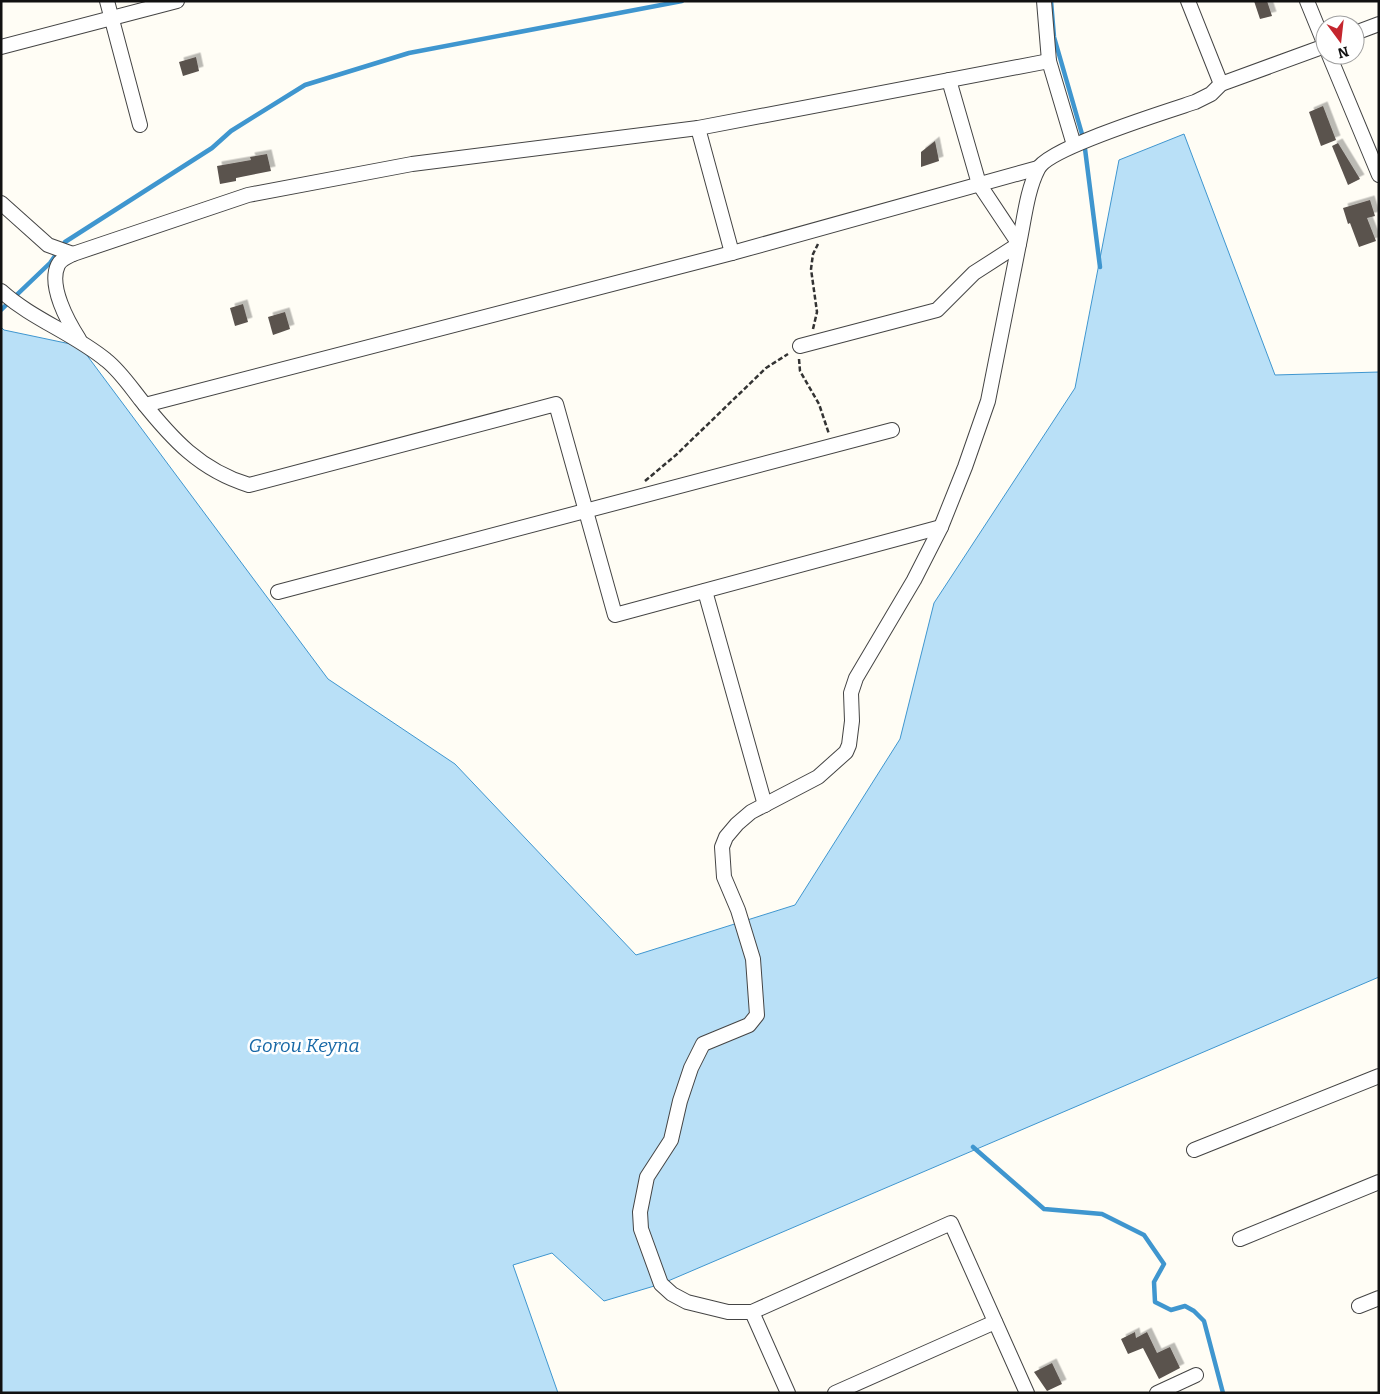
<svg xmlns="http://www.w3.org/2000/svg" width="1380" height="1394" viewBox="0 0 1380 1394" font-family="Bitter,serif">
<defs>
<filter id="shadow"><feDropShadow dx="4.5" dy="-4.5" stdDeviation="0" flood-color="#0004"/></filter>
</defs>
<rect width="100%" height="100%" fill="#fffdf5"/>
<polygon fill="#b9e0f7" stroke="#3f96cf" points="1184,134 1275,375 1379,372 1379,977 661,1284 604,1301 552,1253 513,1265 558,1393 1,1393 1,327 4,330 80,346 328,679 455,764 636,955 795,905 900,739 934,603 1075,388 1119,160"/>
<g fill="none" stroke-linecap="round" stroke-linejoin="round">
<g stroke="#3f96cf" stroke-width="4.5">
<polyline points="1051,1 1054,37 1084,141 1100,267"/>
<polyline points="1,310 50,263 65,242 212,148 231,131 305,85 409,53 682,1"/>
<polyline points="973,1147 1044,1209 1102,1214 1144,1235 1164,1264 1154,1282 1155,1302 1171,1310 1185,1306 1194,1311 1204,1321 1223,1393"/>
</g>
</g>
<g fill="#5a524d" filter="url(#shadow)">
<polygon points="1254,1 1267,1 1272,16 1260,19"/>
<polygon points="196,57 199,71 183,76 179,62"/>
<polygon points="1323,106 1336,140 1321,146 1309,112"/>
<polygon points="935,141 939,161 921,167 921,152"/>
<polygon points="1338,143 1360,179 1348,185 1332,146"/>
<polygon points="267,154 271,171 236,178 236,181 220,184 217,166 251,160 250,157"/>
<polygon points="1370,200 1375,216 1367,218 1376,241 1359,247 1350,223 1348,224 1343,208"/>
<polygon points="243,304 248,322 235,326 230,308"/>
<polygon points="285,312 290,329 273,335 268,317"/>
<polygon points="1135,1332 1136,1338 1147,1332 1157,1353 1170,1347 1180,1368 1159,1379 1143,1348 1128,1354 1121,1339"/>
<polygon points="1052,1363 1062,1384 1047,1391 1034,1372"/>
</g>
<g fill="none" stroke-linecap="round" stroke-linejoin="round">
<g stroke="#444" stroke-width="16">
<g id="minor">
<polyline points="107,1 140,125"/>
<polyline points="1044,1 1049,61 1074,145"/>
<polyline points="1188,1 1221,84"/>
<polyline points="1307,1 1325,45"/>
<polyline points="1355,33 1379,24"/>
<polyline points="1,47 177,1"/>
<polyline points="1329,55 1379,175"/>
<polyline points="949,80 979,184 1019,244 988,401 965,467 941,527 914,580 856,678 851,693 852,721 849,745 846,752 818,777 751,812 737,824 726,837 722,847 724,877 738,910 753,959 757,1015 749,1025 703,1044 691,1068 680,1101 671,1140 647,1177 640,1212 641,1229 661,1284 672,1294 687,1302 728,1312 752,1312 951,1223 1027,1393"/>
<polyline points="698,128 732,253"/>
<polyline points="1,203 48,245 73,254"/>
<path d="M1,291C32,319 73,333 106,360C119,370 130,386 141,400C172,439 200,470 249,485L556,404L615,615L941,527"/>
<path d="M79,339C68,322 48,286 58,265C61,259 67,257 73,254L248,195L412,164L698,128L1049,61"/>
<path d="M800,346L937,310L974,273L1019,244C1024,221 1027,190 1038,169C1048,148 1168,111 1195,102L1211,94L1221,84L1325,46"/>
<polyline points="145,405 732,253 1038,168"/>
<polyline points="705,591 765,805"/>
<polyline points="278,592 892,430"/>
<polyline points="1194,1150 1379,1076"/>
<polyline points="1240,1239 1379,1182"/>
<polyline points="1359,1306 1379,1298"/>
<polyline points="752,1312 788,1393"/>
<polyline points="835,1393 995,1322"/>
<polyline points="1157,1393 1196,1375"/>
</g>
</g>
<g stroke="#333" stroke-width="2.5" stroke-dasharray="5 2.5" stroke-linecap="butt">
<polyline points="813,329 817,312 811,269 813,254 818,244"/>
<polyline points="799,359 800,371 819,404 829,434"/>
<polyline points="645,481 676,455 766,368 788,354"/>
</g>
<use href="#minor" stroke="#fff" stroke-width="14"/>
</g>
<g text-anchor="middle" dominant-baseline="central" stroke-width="5" stroke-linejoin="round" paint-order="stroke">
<g font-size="19" font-style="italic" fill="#1768a6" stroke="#fff">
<text x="304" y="1045">Gorou Keyna</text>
</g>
</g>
<rect width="1380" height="1394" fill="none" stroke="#111111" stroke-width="5"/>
<g transform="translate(1340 40) rotate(165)"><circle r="24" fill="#ffffff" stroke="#a0a0a0"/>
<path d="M0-4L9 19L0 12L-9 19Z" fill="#c4262e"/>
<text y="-8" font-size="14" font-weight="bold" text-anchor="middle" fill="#111111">N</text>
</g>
</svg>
